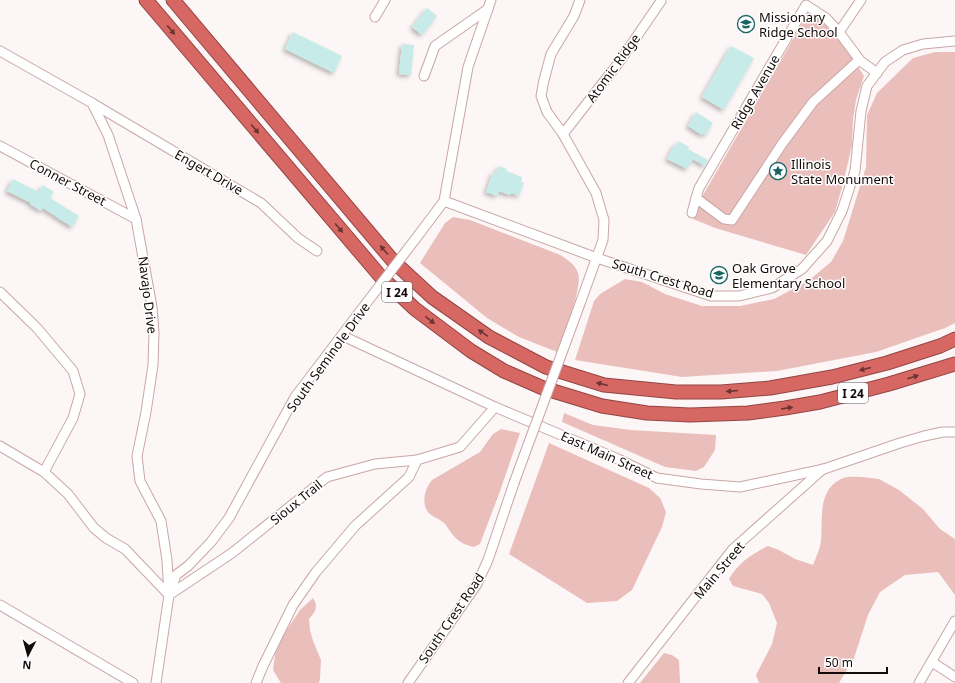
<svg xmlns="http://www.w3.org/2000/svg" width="955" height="683" viewBox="0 0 955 683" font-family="'Noto Sans',sans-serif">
<defs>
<filter id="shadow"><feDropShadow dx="-2.5" dy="2.5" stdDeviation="2" flood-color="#0004"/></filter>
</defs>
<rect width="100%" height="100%" fill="#fdf6f6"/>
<g fill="#eabfbb">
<path d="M812,12C835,29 849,52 864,76L856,100L853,120L852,145L844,180L835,212L806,255L715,228L693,219L699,202L807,15Z"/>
<polygon points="935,52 955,52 955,323 945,328 876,352 777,371 682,377 575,360 594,301 600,294 625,279 642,282 665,294 702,306 740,306 774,299 808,281 831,262 843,241 866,167 867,115 877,93 913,58"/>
<path d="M453,217L470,220L558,254C566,258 575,264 578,273C583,287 563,336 557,352L519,337L487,318L420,263L445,223Z"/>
<polygon points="564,413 593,425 631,430 716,435 715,450 704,467 696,471 665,467 562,422"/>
<path d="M501,429L520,433L499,494L480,544L474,547C466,545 458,542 453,535C450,532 448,528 446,525C441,519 432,517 428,512C421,503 425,488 432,480L480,452L493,434Z"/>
<polygon points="549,443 649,488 660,498 666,512 662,527 632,590 617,601 587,603 509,554"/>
<path d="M862,477L879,479L899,490L923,509L940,529L955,539V595L938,572L905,575L880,592L868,615L854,658L839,683H759L756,675L772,644L777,623L769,603L762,594L733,586L729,579C738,563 752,554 768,546L779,550L795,559L813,565C816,557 820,549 821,541C823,519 817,491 841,479C846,476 856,477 862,477Z"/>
<path d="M313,598C319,607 315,612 309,619L310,630L313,641L321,660L320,679L319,683H281L273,670L275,655L280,640L300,610Z"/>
<polygon points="664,653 672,655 679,660 680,683 640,683"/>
</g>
<g fill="#c6ebe8" filter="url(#shadow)">
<polygon points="427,8 437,16 422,35 412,27"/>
<polygon points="293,32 342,56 334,73 285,49"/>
<polygon points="402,44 414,45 411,75 399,74"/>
<polygon points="731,46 754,58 724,110 702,97"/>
<polygon points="696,112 713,123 706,135 703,133 702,135 688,126"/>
<polygon points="679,141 689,147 688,149 693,152 708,160 705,166 693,159 687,169 667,159 675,144 677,145"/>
<polygon points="499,166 507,169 506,171 522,177 521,182 524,183 519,196 511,193 510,195 499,191 497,196 486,192 493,172 496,173"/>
<polygon points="13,179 39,192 43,185 54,192 50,198 79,216 72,227 43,208 41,211 30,204 31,203 7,191"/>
</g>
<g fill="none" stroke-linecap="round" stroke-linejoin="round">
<g stroke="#c8a7a5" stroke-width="11">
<g id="minor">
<polyline points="580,0 574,16 551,54 544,80 541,96 547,112 563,134 596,193 604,220 603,240 581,301"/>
<polyline points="375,17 385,0"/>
<polyline points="839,32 861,0"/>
<polyline points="0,51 92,103 108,135 136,219 152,307 154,333 153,365 146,412 137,456 140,481 161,521 167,560 169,595"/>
<polyline points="859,60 813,102 782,144 732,220 724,219 696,198 699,188 806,5 826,18 839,32 859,59 859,60 877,73"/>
<polyline points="424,76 435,46 488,9"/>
<polyline points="92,103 261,203 298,238 317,251"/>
<polyline points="563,134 620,61 661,1"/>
<polyline points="0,146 136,219"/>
<polyline points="444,201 597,258 711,296 739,296 772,288 802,269 827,241 842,211 855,171 861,111 867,86 885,62 903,50 923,44 955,41"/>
<polyline points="692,213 696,198"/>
<polyline points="420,233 444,201 468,67 491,0"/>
<polyline points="0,292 37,328 73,371 80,394 73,418 44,472"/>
<polyline points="343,336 495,407 618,459 657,478 701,484 740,487 824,469 900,443 924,436 943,432 955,432"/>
<polyline points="0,446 44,472 68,494 94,528 106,538 125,549 169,595"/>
<polyline points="169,595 232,553 327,477 375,464 417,460 460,447 495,407"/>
<polyline points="0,605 133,683"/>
<polyline points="932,662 955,677"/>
<polyline points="156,683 169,595 176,575 188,566 211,542 229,518 295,397 358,314"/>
<polyline points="256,683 263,666 293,605 316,572 355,526 409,477 417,460"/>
<polyline points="408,683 477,584 488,560 514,483"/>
<polyline points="628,683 733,549 823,469"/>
<polyline points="919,683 955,621"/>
</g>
</g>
<g stroke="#924644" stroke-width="15">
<g id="highway">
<polyline points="146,0 381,277 415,309 471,351 504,371 543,388 602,406 647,413 690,415 748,413 785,408 820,402 889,384 955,364"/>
<polyline points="173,0 393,261 432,297 489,337 546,367 604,385 676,392 721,392 770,388 832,377 887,363 940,346 955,339"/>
</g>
</g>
<use href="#minor" stroke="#fff" stroke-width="9"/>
<use href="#highway" stroke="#d66763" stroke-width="13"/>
<g stroke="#c8a7a5" stroke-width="11" stroke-linecap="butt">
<g id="minor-bridge">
<polyline points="358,314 420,233"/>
<polyline points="514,483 581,301"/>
</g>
</g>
<use href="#minor-bridge" stroke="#fff" stroke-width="9"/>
</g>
<defs><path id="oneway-solid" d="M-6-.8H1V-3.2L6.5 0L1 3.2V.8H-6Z"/></defs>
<g fill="#6b3431">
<use href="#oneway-solid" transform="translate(171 30) rotate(50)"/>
<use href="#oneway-solid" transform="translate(255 129) rotate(50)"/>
<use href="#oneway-solid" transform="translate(339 228) rotate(50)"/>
<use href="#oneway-solid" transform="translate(384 250) rotate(-131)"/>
<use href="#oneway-solid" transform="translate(430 320) rotate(37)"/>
<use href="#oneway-solid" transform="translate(483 333) rotate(-145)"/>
<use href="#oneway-solid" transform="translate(865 369) rotate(166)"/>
<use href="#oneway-solid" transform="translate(913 377) rotate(-17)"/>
<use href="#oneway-solid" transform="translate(602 384) rotate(-166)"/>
<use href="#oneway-solid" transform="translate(732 391) rotate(175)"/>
<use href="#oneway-solid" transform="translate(787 408) rotate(-9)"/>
</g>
<defs>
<g id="school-ring" transform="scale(0.9)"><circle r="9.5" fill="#fff" stroke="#186663" stroke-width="1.5"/><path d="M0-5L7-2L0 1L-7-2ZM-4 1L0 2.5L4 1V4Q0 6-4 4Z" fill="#186663"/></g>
<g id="sight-ring" transform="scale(0.9)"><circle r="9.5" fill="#fff" stroke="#186663" stroke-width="1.5"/><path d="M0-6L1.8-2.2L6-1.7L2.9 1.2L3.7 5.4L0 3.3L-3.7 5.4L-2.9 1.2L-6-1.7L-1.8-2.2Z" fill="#186663"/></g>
</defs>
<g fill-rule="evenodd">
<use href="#school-ring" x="746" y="24"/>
<use href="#sight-ring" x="778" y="171"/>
<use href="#school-ring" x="719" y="275"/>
</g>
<g text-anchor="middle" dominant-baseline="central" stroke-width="3" stroke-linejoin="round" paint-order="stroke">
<g fill="#fff" stroke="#5a5453" stroke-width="1">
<rect x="382" y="282" width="30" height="20" rx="3"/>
<rect x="838" y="383" width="30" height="20" rx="3"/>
</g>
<g font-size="12" font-weight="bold" fill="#140a09">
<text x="397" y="292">I 24</text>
<text x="853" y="393">I 24</text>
</g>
<g font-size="13" fill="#140a09" stroke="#fff" text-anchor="start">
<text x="759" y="17">Missionary<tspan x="759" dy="15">Ridge School</tspan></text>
<text x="791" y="164">Illinois<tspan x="791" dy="15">State Monument</tspan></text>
<text x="732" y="268">Oak Grove<tspan x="732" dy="15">Elementary School</tspan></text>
</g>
<g font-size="13" fill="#140a09" stroke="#fff">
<text transform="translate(613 68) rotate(-54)">Atomic Ridge</text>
<text transform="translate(755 92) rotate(-60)">Ridge Avenue</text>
<text transform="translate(209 172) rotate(30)">Engert Drive</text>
<text transform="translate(68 182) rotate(28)">Conner Street</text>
<text transform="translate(663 278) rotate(17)">South Crest Road</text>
<text transform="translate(148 295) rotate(83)">Navajo Drive</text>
<text transform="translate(328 357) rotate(-54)">South Seminole Drive</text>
<text transform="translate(607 455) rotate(24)">East Main Street</text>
<text transform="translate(296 502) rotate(-39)">Sioux Trail</text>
<text transform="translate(719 570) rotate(-50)">Main Street</text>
<text transform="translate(451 618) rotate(-56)">South Crest Road</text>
</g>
</g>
<g transform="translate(28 655) rotate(186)" stroke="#ffffff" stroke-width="3" paint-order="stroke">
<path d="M0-3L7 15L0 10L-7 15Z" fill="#140a09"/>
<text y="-6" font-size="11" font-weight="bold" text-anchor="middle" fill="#140a09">N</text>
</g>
<path d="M819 667v6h68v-6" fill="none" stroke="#140a09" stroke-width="2"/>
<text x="825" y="667" font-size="12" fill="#140a09" stroke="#ffffff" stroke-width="3" paint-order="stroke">50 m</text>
</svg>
